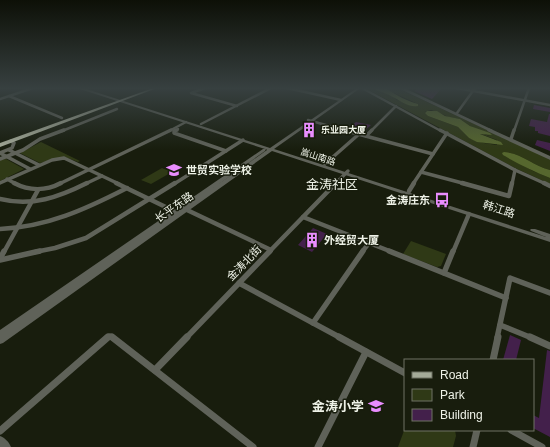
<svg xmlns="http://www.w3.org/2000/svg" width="550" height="447" viewBox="0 0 550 447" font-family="Arial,'Noto Sans SC',sans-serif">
<rect width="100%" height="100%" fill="#181d0d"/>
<g fill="#2f3916" fill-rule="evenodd">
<path d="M365,88H373L376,90L391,95L397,100L418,104L383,88H397L550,159V170C533,166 522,153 504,152L505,156L513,159L533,171L550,178V184L515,168ZM431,110L440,113L448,117L460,119L470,126L490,136L480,133L481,134L497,140V145L484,143L469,138L458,127L428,116L425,112Z"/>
<polygon points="41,142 80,161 78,162 65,157 40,163 20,153"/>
<polygon points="6,159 24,169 0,181 0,160"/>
<polygon points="162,168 172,172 151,184 141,180"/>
<polygon points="411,241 446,254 441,266 437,267 403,254"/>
<polygon points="405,428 405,430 455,430 456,436 453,447 398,447"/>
</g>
<g fill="#56672e">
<path d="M373,88H390L387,89C396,95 407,101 418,104V106C409,108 399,100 391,96C385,92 377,92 373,88Z"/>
<polygon points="427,111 437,111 445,116 460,119 470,126 490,133 492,135 480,134 501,142 503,145 477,142 469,138 458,127 428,116 425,113"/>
<path d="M504,152C522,153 533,166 550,170V178C533,171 518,164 503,155L502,153Z"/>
</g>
<g fill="#43204b">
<polygon points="419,88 442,88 432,99 414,91"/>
<polygon points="534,105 550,108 550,112 533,109"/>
<polygon points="549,114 550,114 550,136 538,133 538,131 535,131 535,127 529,126 531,119 547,122"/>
<polygon points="356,122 371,125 363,132 348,128"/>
<polygon points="537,140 550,143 550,151 535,145"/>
<polygon points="313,228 327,234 312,252 298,245"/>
<polygon points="510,335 521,340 516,360 503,360"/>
<polygon points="547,350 550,351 550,437 533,428 533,415 539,418"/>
</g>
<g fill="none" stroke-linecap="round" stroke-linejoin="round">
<g stroke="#5f6259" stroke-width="2.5">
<polyline points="205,88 191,93 237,106"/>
<polyline points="287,88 341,100"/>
<polyline points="362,88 441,131"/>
<polyline points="401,88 492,131"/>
<polyline points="457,88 550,105"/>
<polyline points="9,96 62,118"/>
<polyline points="0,99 33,88"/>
<polyline points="457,113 475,88"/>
<polyline points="308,120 347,131"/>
<polyline points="201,124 271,88"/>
<polyline points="62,131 117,109"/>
<polyline points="169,131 186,122"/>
<polyline points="175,131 178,129"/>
<polyline points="371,131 396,106"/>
<polyline points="514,131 529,88"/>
</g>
<g stroke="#5f6259" stroke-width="3.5">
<polyline points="177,130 174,131 174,133 226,151"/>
<polyline points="343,130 433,154"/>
<polyline points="440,130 515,170 546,184"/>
<polyline points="489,130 550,158"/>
<polyline points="366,136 372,130"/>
<polyline points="511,139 514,130"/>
<polyline points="9,150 39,165"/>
<polyline points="0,153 30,169"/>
<polyline points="0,153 12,148 14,143 11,141"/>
<polyline points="0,159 23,150 40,139 64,130"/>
<polyline points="325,164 359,134"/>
<polyline points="421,172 466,184"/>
<polyline points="7,179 16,184"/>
<polyline points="0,183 52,160 64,158 119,184"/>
<polyline points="59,184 171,130"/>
<polyline points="85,184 102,176"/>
<polyline points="174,184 243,140"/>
<polyline points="335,184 348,171"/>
<polyline points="413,184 447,133"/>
<polyline points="512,184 515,170"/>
</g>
<g stroke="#5f6259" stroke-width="4.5">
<path d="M14,183C29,191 46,191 61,183"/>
<polyline points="116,183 176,212"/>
<polyline points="462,183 509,196 512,183"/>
<polyline points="544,183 550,186"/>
<polyline points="409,191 414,183"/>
<path d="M0,199C32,207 59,197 87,183"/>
<polyline points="187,210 271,250"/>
<polyline points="303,217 392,252"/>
<path d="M0,229C47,227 86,209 127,188"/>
<polyline points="4,252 38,190"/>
<polyline points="35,252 55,248 86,238 175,183"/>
<polyline points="269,252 336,183"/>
<polyline points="362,252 369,243"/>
<polyline points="453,252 469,214"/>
</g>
<g stroke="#5f6259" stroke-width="5.5">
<polyline points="389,251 506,298"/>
<polyline points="0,259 4,251"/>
<polyline points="0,260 40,251"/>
<polyline points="444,273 453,251"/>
<polyline points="239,283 341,338"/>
<polyline points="313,323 363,251"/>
<polyline points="500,325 532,338"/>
<polyline points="107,338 110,336 113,338"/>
<polyline points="186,338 270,251"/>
<polyline points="497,338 510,278 550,293"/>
</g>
<g stroke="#5f6259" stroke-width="7">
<polyline points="112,337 253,447"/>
<polyline points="339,337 405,373"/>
<polyline points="530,337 550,346"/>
<polyline points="493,360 498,337"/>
<polyline points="155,370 187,337"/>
<polyline points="511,430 542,447"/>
<polyline points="0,431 108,337"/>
<polyline points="318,447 366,352"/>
<polyline points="473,447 477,430"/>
</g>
<g fill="#5f6259" fill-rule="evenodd">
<path d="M80,88H83L270,148L357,88H359V89L274,149L546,237L531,231L530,230L531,229H535L550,234V242L272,151L3,343L0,344V330L263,149H265L80,89ZM266,149L267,150L213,188L265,151Z"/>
<path d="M0,436C5,438 9,442 11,447H0Z"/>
</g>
<polygon fill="#a4aa98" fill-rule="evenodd" points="153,88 157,88 0,147 0,143"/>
</g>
<linearGradient id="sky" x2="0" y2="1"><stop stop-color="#0d1007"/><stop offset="0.59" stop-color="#374040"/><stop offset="1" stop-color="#374040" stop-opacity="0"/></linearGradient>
<rect width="550" height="150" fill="url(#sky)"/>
<defs>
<g id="building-bare" transform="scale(1.2)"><path d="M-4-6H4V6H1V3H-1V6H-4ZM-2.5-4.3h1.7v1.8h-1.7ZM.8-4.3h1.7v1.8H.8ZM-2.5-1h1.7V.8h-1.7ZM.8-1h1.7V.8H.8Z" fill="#e98dfe" stroke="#181d0d" stroke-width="2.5" paint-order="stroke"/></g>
<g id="school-bare" transform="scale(1.2)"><path d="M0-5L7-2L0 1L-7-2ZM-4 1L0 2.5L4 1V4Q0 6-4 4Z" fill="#e98dfe" stroke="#181d0d" stroke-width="2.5" paint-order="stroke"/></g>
<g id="bus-bare" transform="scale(1.2)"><path d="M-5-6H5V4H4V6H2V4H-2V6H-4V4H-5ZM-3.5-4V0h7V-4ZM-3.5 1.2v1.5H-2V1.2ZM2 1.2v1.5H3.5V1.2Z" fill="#e98dfe" stroke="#181d0d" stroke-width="2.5" paint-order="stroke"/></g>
</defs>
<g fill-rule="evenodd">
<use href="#building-bare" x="309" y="130"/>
<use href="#school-bare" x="174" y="170"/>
<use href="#bus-bare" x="442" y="200"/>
<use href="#building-bare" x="312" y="240"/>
<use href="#school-bare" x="376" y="406"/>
</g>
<g text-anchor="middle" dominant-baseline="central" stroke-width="3" stroke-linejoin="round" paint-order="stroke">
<g font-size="9" font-weight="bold" fill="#eef2e7" stroke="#181d0d" text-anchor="start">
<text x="321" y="130">乐业园大厦</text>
</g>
<g font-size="9" fill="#eef2e7" stroke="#181d0d">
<text transform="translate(318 157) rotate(18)">嵩山南路</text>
</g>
<g font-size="11" font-weight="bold" fill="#eef2e7" stroke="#181d0d" text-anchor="start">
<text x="186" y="170">世贸实验学校</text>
<text x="430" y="200" text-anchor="end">金涛庄东</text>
<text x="324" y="240">外经贸大厦</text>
</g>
<g font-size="11" fill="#eef2e7" stroke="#181d0d">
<text transform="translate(174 207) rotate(-35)">长平东路</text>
<text transform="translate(499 209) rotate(18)">韩江路</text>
<text transform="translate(244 263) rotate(-46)">金涛北街</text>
</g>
<g font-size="13" fill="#eef2e7" stroke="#181d0d">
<text x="332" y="184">金涛社区</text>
</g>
<g font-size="13" font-weight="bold" fill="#eef2e7" stroke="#181d0d" text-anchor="end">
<text x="364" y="406">金涛小学</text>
</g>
</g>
<rect x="404" y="359" width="130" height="72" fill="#181d0d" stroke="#6e7264"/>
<rect x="412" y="372" width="20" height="6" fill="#a4aa98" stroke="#6e7264"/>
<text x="440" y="379" font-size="12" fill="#eef2e7">Road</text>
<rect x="412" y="389" width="20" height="12" fill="#2f3916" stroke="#6e7264"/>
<text x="440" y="399" font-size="12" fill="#eef2e7">Park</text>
<rect x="412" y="409" width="20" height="12" fill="#43204b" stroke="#6e7264"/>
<text x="440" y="419" font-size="12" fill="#eef2e7">Building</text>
</svg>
